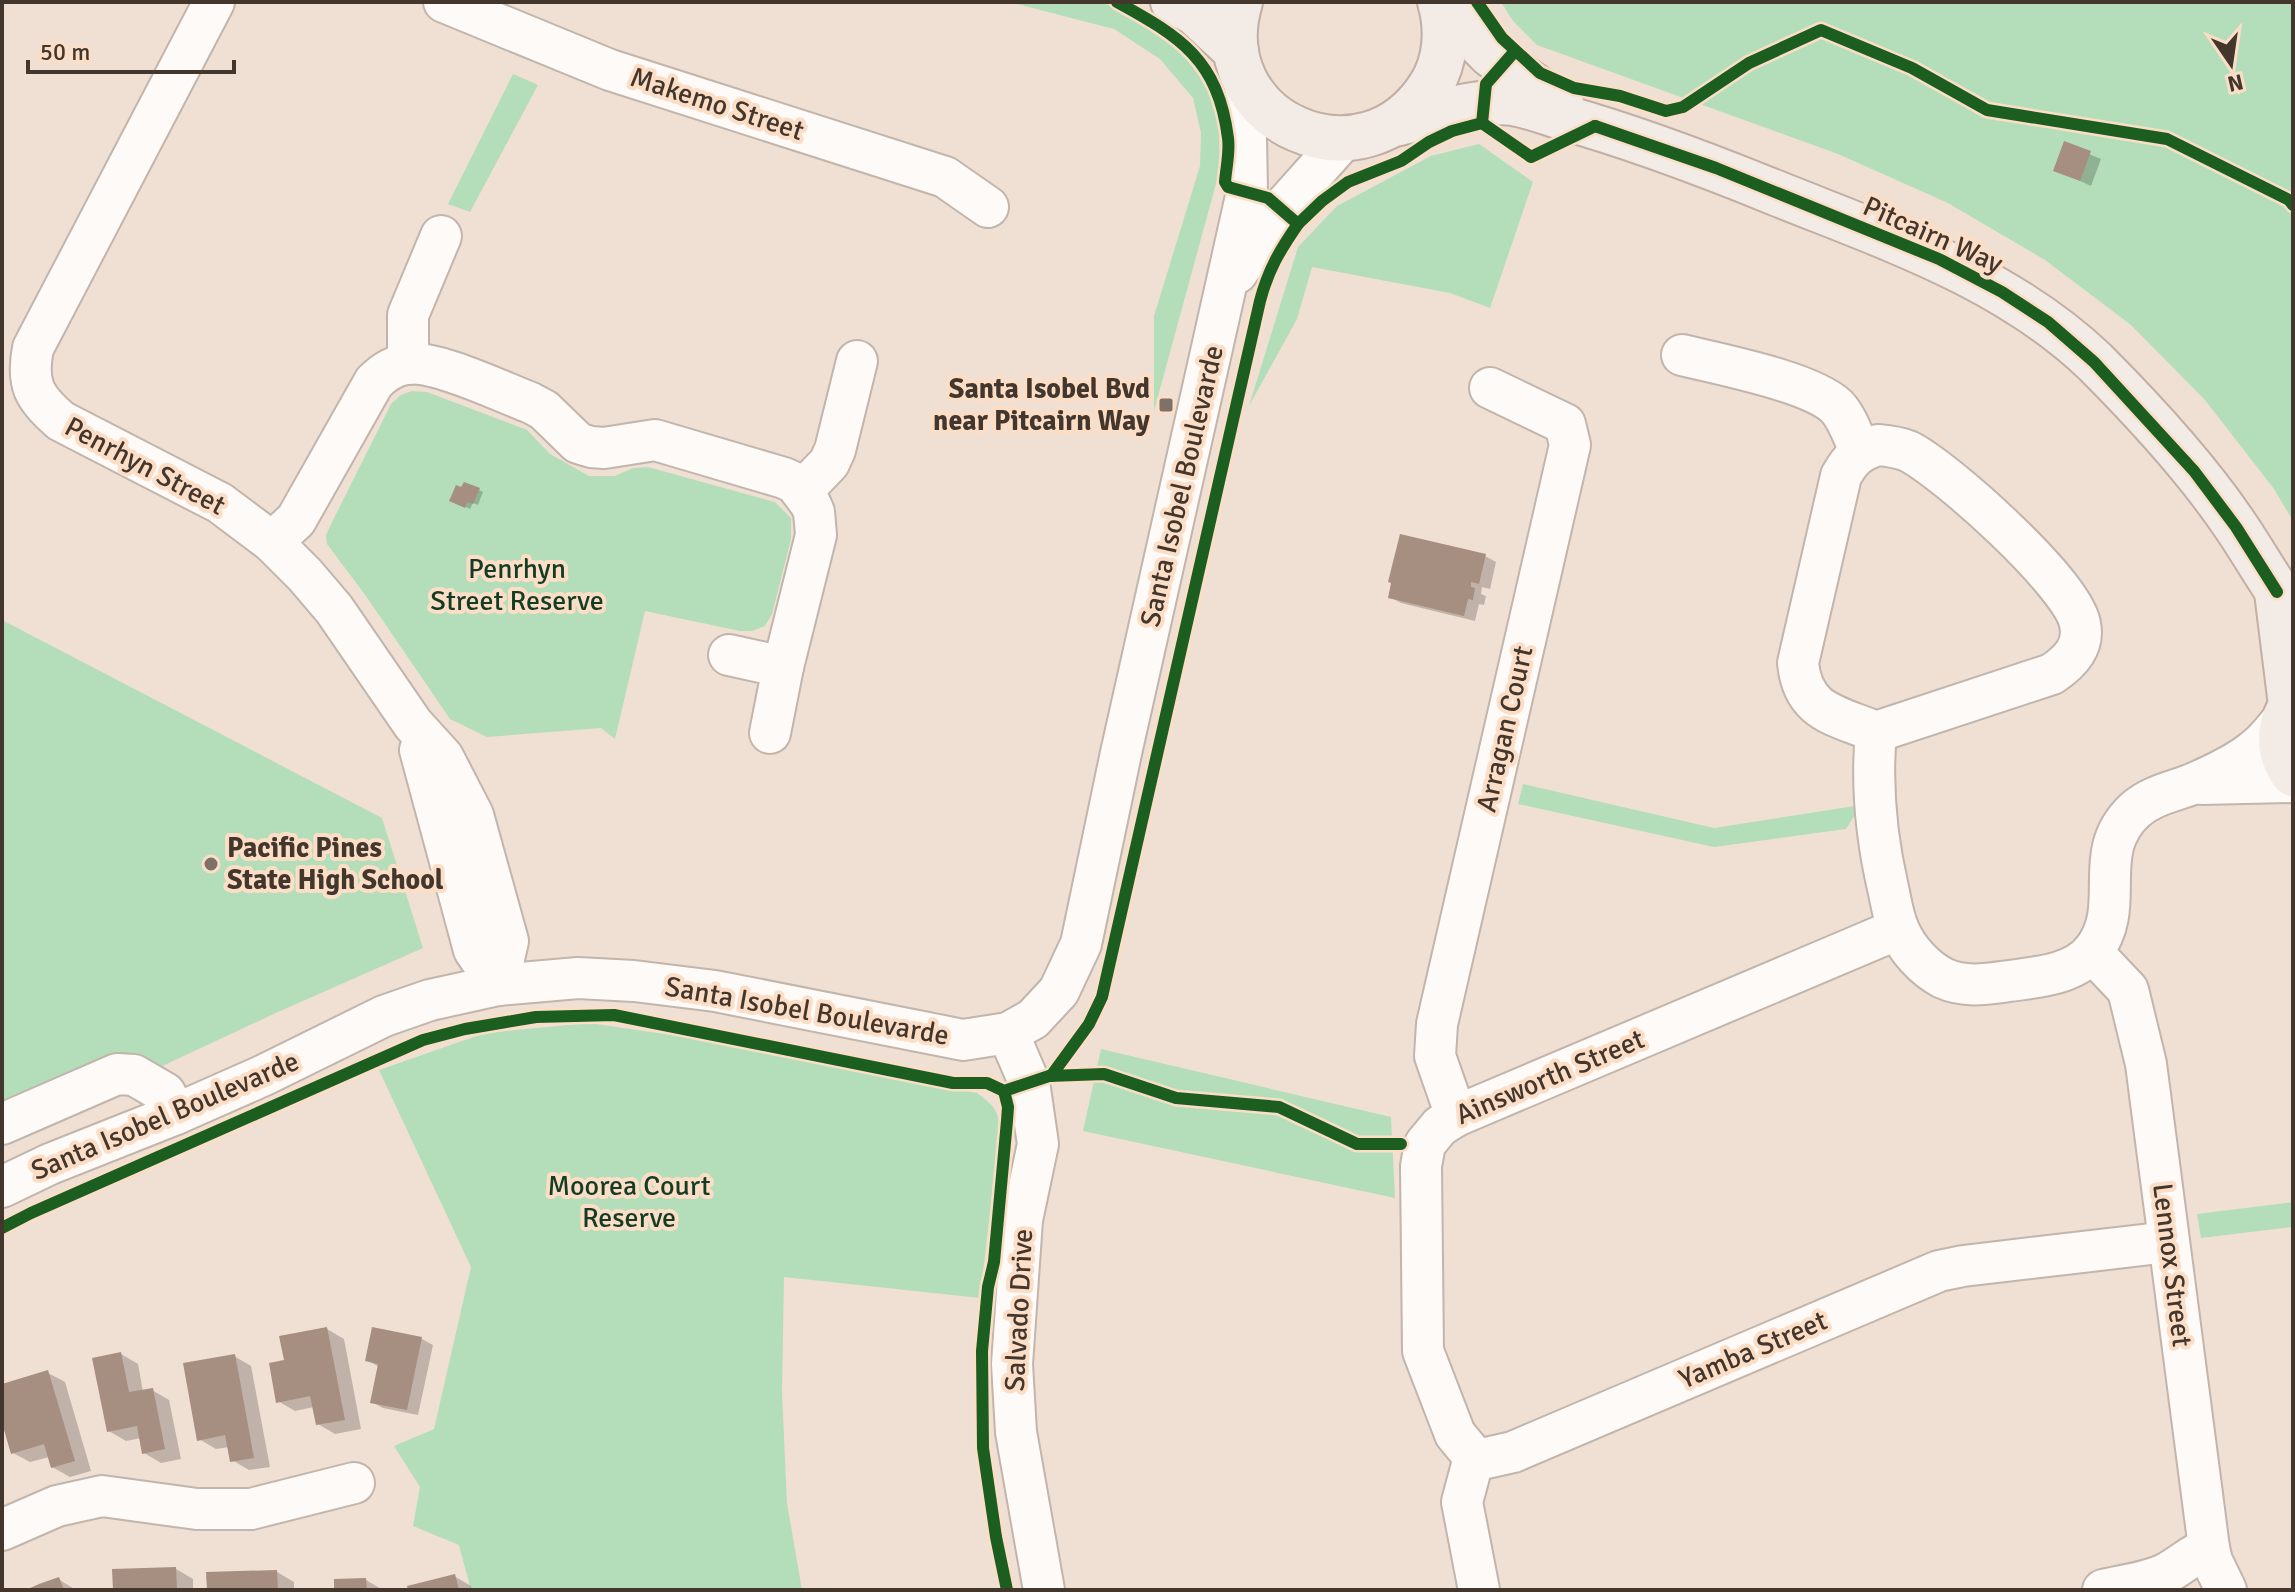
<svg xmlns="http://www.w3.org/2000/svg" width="2295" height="1592" viewBox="0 0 2295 1592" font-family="Signika,sans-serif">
<rect width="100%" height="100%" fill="#f0dfd3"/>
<g fill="#b4deba">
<polygon points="1009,2 1095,2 1124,8 1172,39 1211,92 1219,130 1220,169 1154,411 1154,316 1200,166 1201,133 1193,98 1160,59 1114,29"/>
<polygon points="1501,2 2293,2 2293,521 2274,489 2205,400 2131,325 2045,260 1948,203 1838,154 1537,45 1513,21"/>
<polygon points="513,74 538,85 470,212 448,204"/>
<polygon points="1479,144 1533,182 1490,308 1450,293 1312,267 1297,319 1249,406 1298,247 1337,206 1431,156"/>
<polygon points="412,391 427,392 527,430 550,454 589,476 615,476 633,468 648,467 775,502 791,518 791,539 772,614 765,626 752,631 740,631 645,611 615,739 601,728 487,737 450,719 366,596 327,544 326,535 331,524 391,404 401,395"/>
<polygon points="2,620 382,818 423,948 278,1012 156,1069 2,1113"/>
<polygon points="1523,784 1714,828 1861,805 1846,829 1714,847 1518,804"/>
<path d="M589,1023L699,1039L977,1093C996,1107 1000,1112 999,1136L980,1298L784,1277L782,1392L787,1503L802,1590H471L459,1545L413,1526L420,1487L394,1446L434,1429L471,1267L379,1070L485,1033Z"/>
<polygon points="1101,1049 1391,1117 1395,1198 1083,1131"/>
<polygon points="2293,1202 2293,1227 2201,1238 2197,1214"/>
</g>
<g fill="#0003">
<polygon points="2065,144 2101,159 2091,186 2056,170"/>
<polygon points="479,490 483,492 478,505 473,503 470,509 457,503"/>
<polygon points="1485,556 1496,562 1490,589 1482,587 1481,594 1486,596 1484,605 1479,604 1475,621 1401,603 1390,597"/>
<polygon points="327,1329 344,1339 361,1429 335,1434 318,1424 314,1407 295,1411 278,1401 286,1362"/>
<polygon points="374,1329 422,1339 433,1345 418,1415 383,1408 372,1402 379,1367 367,1360"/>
<polygon points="121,1354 138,1364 143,1392 152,1390 169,1400 181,1459 161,1463 144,1453 141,1438 126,1441 109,1431"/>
<polygon points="234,1356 251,1366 270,1467 249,1470 232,1460 229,1447 216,1449 199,1439"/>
<polygon points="48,1373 65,1382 91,1471 70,1477 52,1467 49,1457 30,1462 13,1453 2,1416 2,1386"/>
<polygon points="176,1569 193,1579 193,1590 115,1590"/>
<polygon points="277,1572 294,1582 294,1590 209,1590"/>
<polygon points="454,1576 471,1586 472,1590 410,1590"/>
<polygon points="58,1579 76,1590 30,1590"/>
<polygon points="366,1580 383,1590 336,1590"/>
</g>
<g fill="#a68e81">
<polygon points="2064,141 2091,151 2080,181 2053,171"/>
<polygon points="464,482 480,488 473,504 467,502 465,508 449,501 456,485 461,487"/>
<polygon points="1400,534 1486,554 1479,584 1471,582 1471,587 1475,588 1473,600 1468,599 1464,616 1388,598 1391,583 1388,582"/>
<polygon points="327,1327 345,1420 316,1425 310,1396 276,1403 269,1363 284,1360 279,1336"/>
<polygon points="372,1327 422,1337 407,1410 370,1403 378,1364 365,1361"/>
<polygon points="121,1352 129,1392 153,1388 165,1449 142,1454 137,1426 107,1432 92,1358"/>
<polygon points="235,1354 254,1458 230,1462 225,1435 197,1441 183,1363"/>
<polygon points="48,1370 75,1461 51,1468 44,1444 11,1454 2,1423 2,1384"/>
<polygon points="176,1567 177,1590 113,1590 112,1569"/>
<polygon points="277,1570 278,1590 207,1590 206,1572"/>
<polygon points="455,1574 459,1590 408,1590 407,1586"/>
<polygon points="59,1577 64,1590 26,1590 39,1584"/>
<polygon points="366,1578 367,1590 334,1590 334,1579"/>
</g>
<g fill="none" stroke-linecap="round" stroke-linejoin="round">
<g stroke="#c2b5ab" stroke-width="44">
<g id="minor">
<path d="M214,2L33,348C26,384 34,398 61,421L220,503L272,542L305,575L334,609L413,724L443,757L473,815L508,941L498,985"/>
<polyline points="444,2 610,70 945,177 988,207"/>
<polyline points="1237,273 1277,214 1344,139"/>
<path d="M1682,355C1719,364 1812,382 1837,407C1848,419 1853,436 1860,451"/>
<polyline points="408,364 408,315 441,236"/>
<path d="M1878,445C1889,446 1898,447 1908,451C1946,470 2073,584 2080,624C2085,647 2070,662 2052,674L1876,732C1836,715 1803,713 1798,663L1841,476C1851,458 1859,451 1878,445Z"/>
<polyline points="802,491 829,463 835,450 857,361"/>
<path d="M272,542L296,520L374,382C383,373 393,366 406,364C434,359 502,392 531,403L544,410L578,443L591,447L604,448L655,440L784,478L795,483L810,503L814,512L816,535L783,667L729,655"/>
<path d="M1876,732C1871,786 1876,836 1888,888C1891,901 1893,917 1899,930C1907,949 1924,968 1943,978C1965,988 1987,984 2009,981C2038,977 2073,975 2093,951C2129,905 2088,854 2135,810C2151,796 2171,792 2190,785C2211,776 2236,765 2254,750C2265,742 2274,730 2283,719"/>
<polyline points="770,733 783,667"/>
<polyline points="420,750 474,950 498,985"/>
<polyline points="2202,784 2293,782"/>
<polyline points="2092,952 2128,990 2146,1064 2209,1548 2212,1561 2226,1590"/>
<polyline points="1008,1033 1029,1082 1038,1144 1022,1220 1012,1364 1016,1432 1044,1590"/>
<polyline points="1456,1116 1435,1056 1437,1024 1570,445 1565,424 1490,388"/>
<polyline points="2,1124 117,1074 134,1075 165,1093 176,1114"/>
<polyline points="2,1187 50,1164 176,1114 262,1076 384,1016 430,1000 498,985 578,978 634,981 715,991 963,1040 1008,1033 1033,1019 1059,991 1081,944 1121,753 1247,192 1245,81"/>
<polyline points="1473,1461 1469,1451 1455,1434 1423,1351 1421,1166 1425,1144 1440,1126 1456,1116 1898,929"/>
<polyline points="1473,1461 1513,1452 1939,1271 1963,1266 2168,1242"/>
<polyline points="1473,1461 1462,1502 1479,1590"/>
<polyline points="2,1530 57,1506 102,1496 197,1509 251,1509 354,1483"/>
<path d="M2103,1590C2123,1585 2146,1583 2165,1574C2181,1566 2192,1554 2209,1548"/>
</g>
</g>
<g stroke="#c1afa4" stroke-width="48">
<g id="major">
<polyline points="1173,2 1194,12 1236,51"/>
<path d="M1240,2C1204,122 1364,193 1431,85C1446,61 1448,29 1440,2"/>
<polyline points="1442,6 1491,55 1562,106"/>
<path d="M1394,124C1427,117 1481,98 1513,103C1530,106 1548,113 1565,118C1637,138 1707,165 1776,193C1888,238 2006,277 2095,362C2143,410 2199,471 2237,528C2256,556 2272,586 2293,613"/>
<polyline points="2277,592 2291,705"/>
<path d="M2293,703C2277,726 2277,751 2293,774"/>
</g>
</g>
<use href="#minor" stroke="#fdfaf8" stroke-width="40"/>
<use href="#major" stroke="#f3ebe6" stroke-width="44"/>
<g stroke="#fcdec7" stroke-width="17">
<g id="cycleway">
<path d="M1117,2C1181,37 1218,60 1228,138C1230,152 1226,168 1225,182L1228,187L1268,198L1298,224L1322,201L1348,182L1401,161L1429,142L1452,131L1482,123L1486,84L1515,51"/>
<polyline points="1477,2 1502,38 1540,73 1574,88 1620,96 1666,111 1683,107 1749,63 1821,30 1912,68 1987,110 2167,139 2289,200 2293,205"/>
<polyline points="1482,123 1531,157 1595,126"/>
<polyline points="1595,126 1716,168 1939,259 2002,292 2048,322 2094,362 2194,471 2236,527 2277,592"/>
<path d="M1051,1076L1089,1024L1102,997L1260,301C1268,270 1280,250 1298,224"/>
<polyline points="1004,1091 1008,1107 1007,1121 994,1262 988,1287 982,1351 983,1448 996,1537 1007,1590"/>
<polyline points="2,1228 31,1213 423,1040 465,1029 536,1017 614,1015 953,1083 987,1083 1004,1091 1049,1076 1104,1074 1176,1098 1279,1107 1357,1144 1401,1144"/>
</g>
</g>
<use href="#cycleway" stroke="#1b5e20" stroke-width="12"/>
</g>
<g fill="#7f7167" stroke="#fcdec7" stroke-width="3">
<rect x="1158" y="397" width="16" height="16" rx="4"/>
<circle cx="211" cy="864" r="8"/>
</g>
<g text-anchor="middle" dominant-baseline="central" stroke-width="8" stroke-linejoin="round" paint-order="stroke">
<g font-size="28" fill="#42362d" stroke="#fcdec7">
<text transform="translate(717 104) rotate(18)">Makemo Street</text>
<text transform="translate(1933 235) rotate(24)">Pitcairn Way</text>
<text transform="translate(145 466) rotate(28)">Penrhyn Street</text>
<text transform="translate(1182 486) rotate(-77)">Santa Isobel Boulevarde</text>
<text transform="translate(1505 729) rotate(-77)">Arragan Court</text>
<text transform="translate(807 1011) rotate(10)">Santa Isobel Boulevarde</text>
<text transform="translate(1550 1077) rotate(-23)">Ainsworth Street</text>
<text transform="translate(165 1116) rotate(-23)">Santa Isobel Boulevarde</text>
<text transform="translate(2172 1265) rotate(83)">Lennox Street</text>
<text transform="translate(1019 1310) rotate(-87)">Salvado Drive</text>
<text transform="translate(1753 1350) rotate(-23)">Yamba Street</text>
</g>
<g font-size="28" font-weight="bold" fill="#42362d" stroke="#fcdec7" text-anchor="end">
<text x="1150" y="389">Santa Isobel Bvd<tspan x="1150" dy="32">near Pitcairn Way</tspan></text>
<text x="227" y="848" text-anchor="start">Pacific Pines<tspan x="227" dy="32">State High School</tspan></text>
</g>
<g font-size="28" fill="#133c25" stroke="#fcdec7">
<text x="517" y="569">Penrhyn<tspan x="517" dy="32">Street Reserve</tspan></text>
<text x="629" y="1186">Moorea Court<tspan x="629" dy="32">Reserve</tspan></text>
</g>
</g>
<rect width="2295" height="1592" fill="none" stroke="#42362d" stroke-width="8"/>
<g transform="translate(2231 64) rotate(167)" stroke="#fcdec7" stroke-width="6" paint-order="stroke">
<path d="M0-6L14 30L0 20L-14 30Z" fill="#42362d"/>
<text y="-12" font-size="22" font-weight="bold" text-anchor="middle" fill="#42362d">N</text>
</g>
<path d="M28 60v12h206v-12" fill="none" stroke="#42362d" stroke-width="4"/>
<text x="40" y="60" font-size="24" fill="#42362d" stroke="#fcdec7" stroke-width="6" paint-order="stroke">50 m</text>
</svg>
